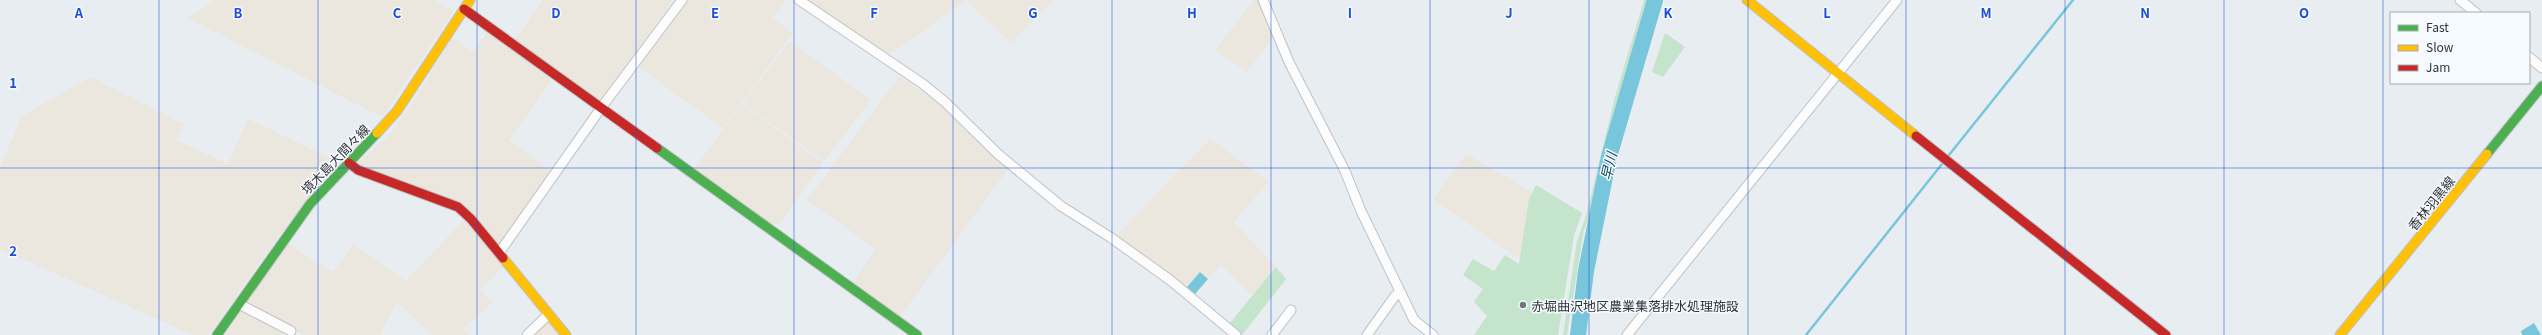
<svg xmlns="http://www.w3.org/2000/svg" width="2542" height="335" viewBox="0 0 2542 335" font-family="Georgia,'Noto Sans JP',serif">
<rect width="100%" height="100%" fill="#e8edf2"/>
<g fill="#ebe6de">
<polygon points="216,0 433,0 454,11 382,117 188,18"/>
<polygon points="543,0 673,0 600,101 515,40"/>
<polygon points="686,0 786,0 772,18 793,33 723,128 637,66"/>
<polygon points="809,0 966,0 889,55"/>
<polygon points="966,0 1054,0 1011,43"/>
<polygon points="1254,0 1258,0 1273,37 1247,72 1215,50"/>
<polygon points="488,31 552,79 509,140 552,172 499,245 465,206 360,166 359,162 387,137 417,96 452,37 473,52"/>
<polygon points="790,41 871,100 824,161 743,103"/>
<polygon points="91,77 183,124 176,140 228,164 248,119 339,162 289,222 208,335 193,335 0,249 0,167 22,116"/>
<polygon points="899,77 938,103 962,128 1008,169 899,318 852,284 876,249 807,200"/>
<polygon points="742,104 823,163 779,224 766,224 694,169"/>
<polygon points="1210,139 1269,181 1234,222 1276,267 1252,296 1221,265 1208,279 1200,272 1187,287 1115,237"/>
<polygon points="1466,154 1532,192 1529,199 1520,259 1433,200"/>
<polygon points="464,220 504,267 480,289 492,303 463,329 468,335 432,335 397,302 380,335 304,335 245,304 288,244 333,272 353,245 406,281"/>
<polygon points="241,311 286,335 225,335"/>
<polygon points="548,320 560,335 532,335"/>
</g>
<g fill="#c4e4cc">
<polygon points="1644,0 1649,0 1598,176 1592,209 1584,230 1567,335 1563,335 1577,241 1586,216 1615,97"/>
<polygon points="1665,33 1685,47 1663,77 1652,72"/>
<polygon points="1536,185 1582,213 1574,236 1558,335 1474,335 1487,316 1474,302 1483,289 1463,275 1473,259 1494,271 1505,255 1519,264 1529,199"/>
<polygon points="1276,267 1286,279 1242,335 1229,324"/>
</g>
<g fill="#77c6db">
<polygon points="1200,272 1208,279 1195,294 1187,287"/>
<polygon points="2534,323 2541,335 2522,335 2521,331"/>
</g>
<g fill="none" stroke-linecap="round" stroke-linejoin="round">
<g stroke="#77c6db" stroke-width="2.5">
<polyline points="1949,155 2073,0"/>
<polyline points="1806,335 1942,164"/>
</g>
<polyline stroke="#77c6db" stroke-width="16" points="1578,335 1586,271 1609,157 1655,0"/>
<g stroke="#bfc2c5" stroke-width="11">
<g id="street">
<polyline points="799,0 923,84 945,102 998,154 1061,206 1110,237 1170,280 1236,335"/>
<polyline points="1263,0 1289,62 1345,171 1361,211 1414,320 1433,335"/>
<polyline points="2460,0 2476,13"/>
<polyline points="2529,57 2542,68"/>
<polyline points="499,253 601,108 682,0"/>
<polyline points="239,304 291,331"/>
<polyline points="527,335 549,314"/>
<polyline points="1272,335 1291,310"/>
<polyline points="1367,335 1395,296 1400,292"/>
<polyline points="1627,335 1897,0"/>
</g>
</g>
<g stroke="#bfc2c5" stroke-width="11">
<g id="fast">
<polyline points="657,148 917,335"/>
<polyline points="2487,154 2542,86"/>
<polyline points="217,335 310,204 377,133"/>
</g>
</g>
<g stroke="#bfc2c5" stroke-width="11">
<g id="slow">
<polyline points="1747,0 1916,136"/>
<polyline points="377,133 397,111 470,0"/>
<polyline points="503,258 566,335"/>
<polyline points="2340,335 2487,154"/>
</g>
</g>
<g stroke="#bfc2c5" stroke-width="11">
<g id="jam">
<polyline points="464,9 657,148"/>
<polyline points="1916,136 2166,335"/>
<polyline points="349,163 358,170 458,207 471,219 503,258"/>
</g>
</g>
<use href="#street" stroke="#fcfcfd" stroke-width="9"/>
<use href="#fast" stroke="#4caf50" stroke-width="9"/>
<use href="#slow" stroke="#ffc107" stroke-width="9"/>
<use href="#jam" stroke="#c62828" stroke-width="9"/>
</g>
<path fill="none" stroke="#1d4ed8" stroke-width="1" stroke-opacity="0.55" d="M159,0V335M318,0V335M477,0V335M636,0V335M794,0V335M953,0V335M1112,0V335M1271,0V335M1430,0V335M1589,0V335M1748,0V335M1906,0V335M2065,0V335M2224,0V335M2383,0V335M0,168H2542"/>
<circle fill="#727579" stroke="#f5faff" stroke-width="1.5" cx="1523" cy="305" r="4"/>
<g text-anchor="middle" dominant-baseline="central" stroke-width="3" stroke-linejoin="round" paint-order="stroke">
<g font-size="13" fill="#323538" stroke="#f5faff">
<text transform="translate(335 159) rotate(-46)">境木島大間々線</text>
<text transform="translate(2431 203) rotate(-51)">香林羽黒線</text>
</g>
<g font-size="13" fill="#323538" stroke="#f5faff" text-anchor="start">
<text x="1531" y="305">赤堀曲沢地区農業集落排水処理施設</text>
</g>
<g font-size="14" font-style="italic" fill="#1a4956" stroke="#f5faff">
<text transform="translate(1608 166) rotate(-77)">早川</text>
</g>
</g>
<g font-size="13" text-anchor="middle" font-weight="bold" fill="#1d4ed8" stroke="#f5faff" stroke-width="3" stroke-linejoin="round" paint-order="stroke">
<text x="79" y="18">A</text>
<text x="238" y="18">B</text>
<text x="397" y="18">C</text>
<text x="556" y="18">D</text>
<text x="715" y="18">E</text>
<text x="874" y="18">F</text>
<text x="1033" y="18">G</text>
<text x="1192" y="18">H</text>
<text x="1350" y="18">I</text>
<text x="1509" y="18">J</text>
<text x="1668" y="18">K</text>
<text x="1827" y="18">L</text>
<text x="1986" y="18">M</text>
<text x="2145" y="18">N</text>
<text x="2304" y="18">O</text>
<text x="13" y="88">1</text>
<text x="13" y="256">2</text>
</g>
<rect x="2390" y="12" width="140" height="72" fill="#f5faff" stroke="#a7abaf"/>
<rect x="2398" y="25" width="20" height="6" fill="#4caf50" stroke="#a7abaf"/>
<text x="2426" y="32" font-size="12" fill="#323538">Fast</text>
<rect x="2398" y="45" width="20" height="6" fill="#ffc107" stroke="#a7abaf"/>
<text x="2426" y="52" font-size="12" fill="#323538">Slow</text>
<rect x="2398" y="65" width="20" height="6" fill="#c62828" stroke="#a7abaf"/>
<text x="2426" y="72" font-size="12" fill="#323538">Jam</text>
</svg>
